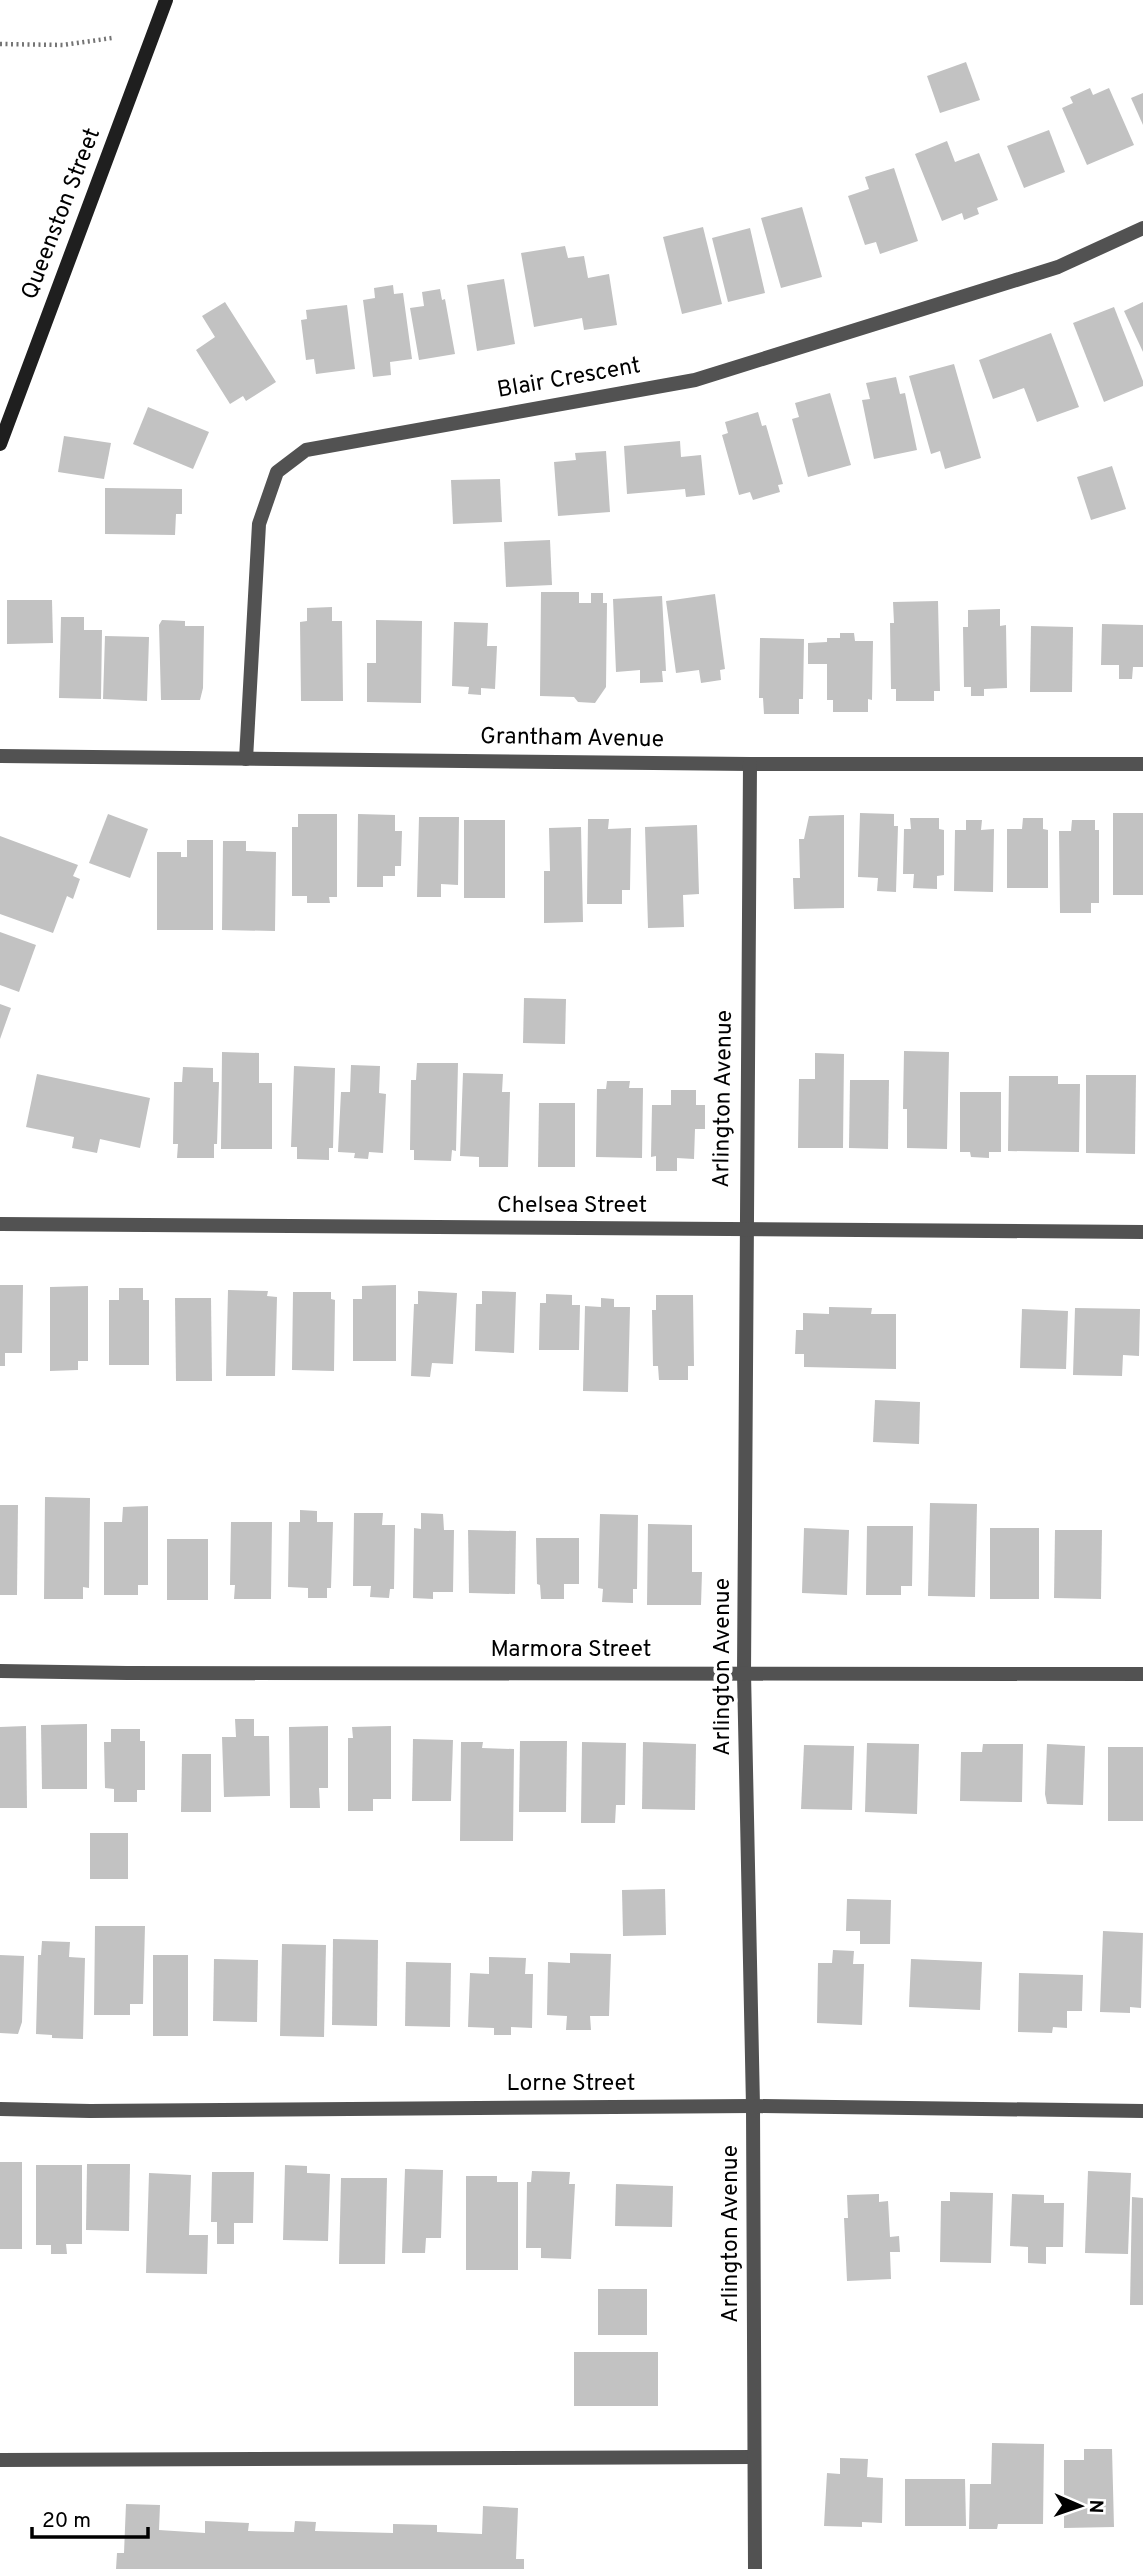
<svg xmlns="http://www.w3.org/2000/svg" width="1143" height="2569" viewBox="0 0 1143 2569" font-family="Overpass,sans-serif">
<rect width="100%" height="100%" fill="#fff"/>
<g fill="#c2c2c2">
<polygon points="966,62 980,100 940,113 927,76"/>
<polygon points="1090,88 1093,95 1109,88 1134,145 1087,165 1062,108 1073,103 1070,97"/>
<polygon points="1143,93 1143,125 1131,98"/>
<polygon points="1049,130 1065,172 1024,188 1007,146"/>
<polygon points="947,141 955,162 979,153 998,200 977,208 979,214 964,220 962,213 942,221 915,154"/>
<polygon points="894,168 918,241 880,254 876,242 865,245 848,196 869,189 865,177"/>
<polygon points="802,207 822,277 781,288 761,218"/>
<polygon points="703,227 722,304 682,314 663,237"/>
<polygon points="750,228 765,293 728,302 712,238"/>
<polygon points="565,246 568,258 584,256 588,278 609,274 617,325 584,330 582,318 534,327 521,253"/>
<polygon points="504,279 515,344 477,351 467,285"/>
<polygon points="393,285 394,294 403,293 412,359 390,362 391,375 373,377 363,300 375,298 374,288"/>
<polygon points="440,289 442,300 445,299 455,354 419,360 410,308 424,306 422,292"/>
<polygon points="225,302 276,382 246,401 243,396 230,404 196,350 215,337 202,316"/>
<polygon points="1143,302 1143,352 1124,311"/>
<polygon points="347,305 355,369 316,374 314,359 306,360 301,320 307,319 306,310"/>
<polygon points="1114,307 1143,381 1143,386 1104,402 1073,323"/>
<polygon points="1051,333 1079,407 1037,422 1024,388 993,399 979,360"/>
<polygon points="954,364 981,458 945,469 940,451 931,454 909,376"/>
<polygon points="896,377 900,394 905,393 917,450 874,459 862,400 870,399 866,383"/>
<polygon points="830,393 851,465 808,477 792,419 799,417 795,403"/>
<polygon points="148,407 209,432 193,469 133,444"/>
<polygon points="758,412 762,426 766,425 783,484 778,485 780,492 753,500 750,492 739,495 722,435 728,433 725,422"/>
<polygon points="64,436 111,443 104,479 58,472"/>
<polygon points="680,441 681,457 701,455 705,495 686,497 685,489 627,494 624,446"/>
<polygon points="606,451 610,512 558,516 554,462 576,460 575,453"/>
<polygon points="1112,466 1126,509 1091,520 1077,477"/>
<polygon points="500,479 502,522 453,524 451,480"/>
<polygon points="105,488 182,489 182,514 176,514 175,535 105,534"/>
<polygon points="550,540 552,585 506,587 504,542"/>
<polygon points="541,592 579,592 579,603 591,603 591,593 603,593 603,603 607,603 606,687 595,703 578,702 574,697 540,696"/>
<polygon points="715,594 725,669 720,670 721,680 701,683 699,670 676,673 666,601"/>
<polygon points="662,596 666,671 662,671 663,682 640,683 640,670 616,672 613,599"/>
<polygon points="7,600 52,600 53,643 7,644"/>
<polygon points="938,601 940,691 934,691 934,701 896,701 896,689 891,689 890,623 894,623 893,602"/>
<polygon points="332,607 332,621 342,621 343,701 301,701 300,622 307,621 307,608"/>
<polygon points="1000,609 1000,626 1006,625 1007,688 984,689 984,696 971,696 971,687 964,687 963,627 968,627 968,610"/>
<polygon points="61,617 84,617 84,630 102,630 101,699 59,698"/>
<polygon points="162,620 185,621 185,626 204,626 203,688 200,700 161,700 159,625"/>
<polygon points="376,620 422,621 421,703 367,702 367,663 376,663"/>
<polygon points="454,622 488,623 487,646 497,646 495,689 481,688 481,695 468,694 469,687 452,686"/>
<polygon points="1102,624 1143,625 1143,667 1133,667 1132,679 1119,679 1119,665 1101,665"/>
<polygon points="1031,626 1073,627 1072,692 1030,692"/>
<polygon points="840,633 854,633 855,641 873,641 872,700 868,699 868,712 833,712 833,700 827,700 827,664 808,664 808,643 827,642 827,638 840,638"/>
<polygon points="105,636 149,637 147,701 103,699"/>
<polygon points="760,638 804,639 803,699 799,699 799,714 764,714 763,698 759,698"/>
<polygon points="860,813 894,814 894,826 898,826 896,892 877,891 878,878 858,877"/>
<rect x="1113" y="813" width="30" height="82"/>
<polygon points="108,814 148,829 130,878 89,863"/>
<polygon points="298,814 337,814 337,897 329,897 330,903 307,903 307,896 292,896 292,827 298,827"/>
<polygon points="358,814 395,815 395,831 402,831 401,866 395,866 395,876 383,876 383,887 357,887"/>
<polygon points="844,815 844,908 794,909 793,878 800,878 799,839 804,839 809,816"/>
<polygon points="419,817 459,817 458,885 441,884 441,897 417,897"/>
<polygon points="910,818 939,818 939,829 944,830 944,875 937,876 937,889 913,888 914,874 903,874 904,829 911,829"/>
<polygon points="1023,818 1043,818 1043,829 1048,830 1048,888 1007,888 1007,829 1022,829"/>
<polygon points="588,819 609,819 608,829 631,828 630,890 622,890 622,904 587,904"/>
<rect x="464" y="820" width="41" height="78"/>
<polygon points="966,820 982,820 981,830 994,829 993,892 954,891 955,830 966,830"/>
<polygon points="1072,820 1095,820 1095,830 1099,830 1099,903 1091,903 1091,913 1060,913 1059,831 1071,831"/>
<polygon points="697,825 699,894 683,895 684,927 648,928 645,827"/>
<polygon points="581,827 583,922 544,923 544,871 550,871 549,828"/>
<polygon points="0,836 78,865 73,876 80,879 73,899 67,896 53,933 0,914"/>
<polygon points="187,840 213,840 213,930 157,930 157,852 181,852 181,857 187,857"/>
<polygon points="223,841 246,841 246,851 276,852 275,931 222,930"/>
<polygon points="0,932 36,945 19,992 0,985"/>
<polygon points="524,998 566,999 565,1044 523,1043"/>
<polygon points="0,1004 11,1008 0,1039"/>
<polygon points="904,1051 949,1052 947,1149 907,1148 907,1109 903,1109"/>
<polygon points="222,1052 259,1053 259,1083 272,1083 272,1149 221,1149"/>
<polygon points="815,1053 844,1054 843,1148 798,1148 799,1079 815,1079"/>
<polygon points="417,1063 458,1063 456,1151 452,1150 451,1161 414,1160 414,1150 410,1150 411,1080 416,1080"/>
<polygon points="351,1065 380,1066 379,1093 386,1094 383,1153 369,1152 368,1159 354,1158 355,1153 338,1152 341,1092 350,1092"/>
<polygon points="294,1066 335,1068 333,1148 329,1148 329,1160 297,1159 297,1147 291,1147"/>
<polygon points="183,1067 213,1068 213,1082 219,1082 217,1144 214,1144 214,1158 177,1158 178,1144 173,1144 174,1082 182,1082"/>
<polygon points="463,1073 503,1074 502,1092 510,1092 508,1167 479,1167 479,1157 460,1156"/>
<polygon points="37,1074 150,1098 140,1148 100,1139 97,1153 72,1148 74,1137 26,1127"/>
<polygon points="1086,1075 1136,1075 1135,1154 1086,1153"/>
<polygon points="1009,1076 1058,1076 1058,1084 1080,1084 1079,1152 1008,1151"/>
<polygon points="850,1080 889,1080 888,1149 849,1148"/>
<polygon points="607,1081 630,1081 629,1088 643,1088 642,1158 596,1157 597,1089 606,1089"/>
<polygon points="671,1090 696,1090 696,1105 705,1105 705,1129 695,1129 694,1159 677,1158 677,1171 656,1171 656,1156 651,1157 652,1105 671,1105"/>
<polygon points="960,1092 1001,1092 1001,1152 989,1152 989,1158 971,1157 970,1152 960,1152"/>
<polygon points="539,1103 575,1103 575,1167 538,1167"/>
<polygon points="0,1285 23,1285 22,1353 5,1353 5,1366 0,1366"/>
<polygon points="396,1285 396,1361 353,1361 353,1299 362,1299 362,1286"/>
<polygon points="88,1286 88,1361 78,1361 78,1370 50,1371 50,1287"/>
<polygon points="119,1288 143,1288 143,1300 149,1300 149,1365 109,1365 109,1300 119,1300"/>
<polygon points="228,1290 268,1291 267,1296 277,1297 275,1376 226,1376"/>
<polygon points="418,1291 457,1293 453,1364 432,1363 430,1377 411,1376 414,1304 418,1304"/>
<polygon points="482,1291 516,1292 514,1353 475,1351 476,1304 482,1304"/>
<polygon points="293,1292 331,1292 331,1299 335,1300 334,1371 292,1370"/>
<polygon points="546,1294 572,1295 572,1305 580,1305 579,1350 539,1350 540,1303 546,1303"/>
<polygon points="656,1295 693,1295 694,1366 688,1366 688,1380 659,1380 658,1366 653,1366 652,1310 656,1310"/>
<polygon points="175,1298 211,1298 212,1381 176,1381"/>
<polygon points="601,1298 614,1299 614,1307 630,1307 628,1392 583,1391 585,1306 601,1307"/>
<polygon points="829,1307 872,1308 871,1314 896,1314 896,1369 804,1367 804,1354 795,1354 796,1330 803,1330 803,1313 829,1314"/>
<polygon points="1075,1308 1140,1309 1139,1356 1123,1355 1122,1376 1073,1375"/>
<polygon points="1022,1309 1068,1311 1066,1369 1020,1368"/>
<polygon points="875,1400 920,1402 919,1444 873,1442"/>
<polygon points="45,1497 90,1498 89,1588 83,1587 83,1599 44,1599"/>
<polygon points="930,1503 977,1504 975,1597 928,1596"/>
<polygon points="0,1505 18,1505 17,1595 0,1595"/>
<polygon points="148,1506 148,1585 138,1585 138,1595 104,1595 104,1522 122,1522 123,1507"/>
<polygon points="300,1510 317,1511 317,1522 333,1522 331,1588 327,1588 327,1598 308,1598 308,1588 288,1587 289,1522 300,1522"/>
<polygon points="354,1513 383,1513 382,1525 395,1525 394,1589 390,1589 389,1598 370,1597 371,1586 353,1586"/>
<polygon points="421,1513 443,1514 444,1530 454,1530 453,1592 433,1592 433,1599 413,1598 414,1528 421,1529"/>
<polygon points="600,1514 638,1515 637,1589 633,1589 633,1603 602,1602 603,1589 598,1588"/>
<polygon points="231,1522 272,1522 271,1599 234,1599 235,1585 230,1585"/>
<polygon points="648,1524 692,1525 692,1572 702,1572 701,1605 647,1605"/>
<polygon points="867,1526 913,1526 912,1586 901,1586 901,1595 866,1595"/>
<polygon points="804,1528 849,1530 847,1595 802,1593"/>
<rect x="990" y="1528" width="49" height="71"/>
<polygon points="468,1530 516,1531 515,1594 469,1593"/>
<polygon points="1055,1530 1102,1530 1101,1599 1054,1598"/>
<polygon points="536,1538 579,1538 579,1584 564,1584 564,1599 541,1599 540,1585 537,1584"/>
<rect x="167" y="1539" width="41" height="61"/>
<polygon points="235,1719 254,1719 254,1736 269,1736 270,1796 224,1797 222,1737 236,1737"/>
<polygon points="87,1724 87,1789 42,1789 41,1725"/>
<polygon points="26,1726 27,1808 0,1808 0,1727"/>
<polygon points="328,1726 328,1788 319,1788 320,1808 290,1808 289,1727"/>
<polygon points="391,1726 391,1799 373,1799 373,1811 348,1811 348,1738 353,1738 352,1727"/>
<polygon points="111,1729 140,1729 140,1741 145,1741 145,1790 137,1790 137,1802 114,1802 114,1789 105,1788 104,1742 111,1742"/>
<polygon points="413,1739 453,1740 451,1801 412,1801"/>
<polygon points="520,1741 567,1741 566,1812 519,1812"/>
<polygon points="461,1742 483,1742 482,1748 514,1749 513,1841 460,1841"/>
<polygon points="582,1742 626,1743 625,1805 616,1805 615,1823 581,1823"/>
<polygon points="643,1742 696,1744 695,1810 642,1809"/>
<polygon points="867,1743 919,1744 917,1814 865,1812"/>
<polygon points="983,1744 1023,1744 1022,1802 960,1801 961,1752 982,1752"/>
<polygon points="1047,1744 1085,1746 1083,1805 1047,1804 1045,1794"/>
<polygon points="804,1745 854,1746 852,1810 801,1809"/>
<rect x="1108" y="1747" width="35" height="74"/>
<polygon points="182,1754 211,1754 211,1812 181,1812"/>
<rect x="90" y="1833" width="38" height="46"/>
<polygon points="665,1889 666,1935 623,1936 622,1890"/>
<polygon points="847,1899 891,1900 890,1944 860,1944 860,1931 846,1931"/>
<polygon points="95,1926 145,1926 143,2004 130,2004 130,2015 94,2015"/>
<polygon points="1103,1931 1143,1933 1141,2008 1130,2007 1130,2013 1100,2012"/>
<polygon points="333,1939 378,1940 377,2026 332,2025"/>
<polygon points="42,1941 70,1942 69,1957 85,1958 83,2039 52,2038 52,2035 36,2034 38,1955 41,1955"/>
<polygon points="282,1944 326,1945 324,2037 280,2036"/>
<polygon points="833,1950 854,1951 853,1964 864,1964 862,2025 817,2023 818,1963 832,1963"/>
<polygon points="570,1953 611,1954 609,2016 590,2016 591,2030 566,2030 567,2016 547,2015 548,1962 570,1963"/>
<polygon points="0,1955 24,1956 22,2022 18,2034 0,2033"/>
<rect x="153" y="1955" width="35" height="81"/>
<polygon points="489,1957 526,1958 525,1974 533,1974 532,2028 511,2027 511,2035 494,2035 494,2028 468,2027 470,1973 489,1974"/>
<polygon points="214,1959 258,1960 257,2022 213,2021"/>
<polygon points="911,1959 982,1962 980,2010 909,2007"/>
<polygon points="406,1962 451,1963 450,2027 405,2026"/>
<polygon points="1019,1973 1083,1975 1082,2011 1067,2011 1067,2028 1053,2027 1052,2033 1018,2032"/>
<rect x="0" y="2162" width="22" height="87"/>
<polygon points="87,2164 130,2164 129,2231 86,2230"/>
<polygon points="36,2165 82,2165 82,2244 66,2244 67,2254 51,2254 51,2245 36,2245"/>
<polygon points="285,2165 307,2166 307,2173 330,2174 328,2241 283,2240"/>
<polygon points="405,2169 443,2170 441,2238 426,2238 425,2253 402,2253"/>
<polygon points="532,2171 570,2172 569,2184 575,2184 571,2259 541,2258 541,2248 526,2248 527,2182 531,2182"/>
<polygon points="1088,2171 1131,2173 1128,2254 1085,2253"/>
<polygon points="212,2172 254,2172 253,2223 234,2223 234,2244 217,2244 217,2222 211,2222"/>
<polygon points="149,2173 191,2175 189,2235 208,2235 207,2274 146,2273"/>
<polygon points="466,2176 497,2176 497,2182 518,2182 518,2270 466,2270"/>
<polygon points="341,2178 387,2178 385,2264 339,2264"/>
<polygon points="616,2184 673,2186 672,2227 615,2226"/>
<polygon points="950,2192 993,2193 991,2263 940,2262 941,2201 950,2201"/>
<polygon points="879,2194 879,2202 888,2201 890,2237 899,2236 900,2252 890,2252 891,2279 847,2281 844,2218 848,2218 847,2195"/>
<polygon points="1012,2194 1044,2195 1044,2203 1064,2203 1063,2247 1046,2247 1046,2264 1028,2263 1028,2247 1010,2246"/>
<polygon points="1132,2197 1143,2198 1143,2305 1130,2305"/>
<rect x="598" y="2289" width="49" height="46"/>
<rect x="574" y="2352" width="84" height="54"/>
<polygon points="992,2443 1044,2444 1043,2524 998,2524 997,2529 969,2529 970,2484 991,2484"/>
<polygon points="1084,2449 1112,2449 1114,2527 1064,2528 1064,2460 1084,2460"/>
<polygon points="840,2458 868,2459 867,2477 883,2478 882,2523 862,2522 862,2527 824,2526 827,2473 840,2474"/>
<polygon points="905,2479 965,2479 966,2526 905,2526"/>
<polygon points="126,2504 160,2505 159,2530 205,2533 205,2521 249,2523 248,2531 294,2532 295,2521 316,2522 315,2531 393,2533 393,2524 437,2525 437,2532 482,2534 483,2506 518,2508 516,2559 524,2559 524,2569 116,2569 117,2553 124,2553"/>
</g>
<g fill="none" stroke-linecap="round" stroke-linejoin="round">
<polyline stroke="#747474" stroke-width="4.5" stroke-dasharray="2 3.5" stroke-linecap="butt" points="0,44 63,45 112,38"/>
<polyline stroke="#525252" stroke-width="14" points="0,2460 754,2457"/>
<g stroke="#525252" stroke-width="14">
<polyline points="0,756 750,764 1143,764"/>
<polyline points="246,759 259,524 277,472 306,450 695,380 1058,267 1143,228"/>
<polyline points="750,764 744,1673 753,2106 755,2569"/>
<polyline points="0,1224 1143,1232"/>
<polyline points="0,1671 127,1673 1143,1674"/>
<polyline points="0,2109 90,2111 753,2106 1143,2111"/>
</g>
<polyline stroke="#1f1f1f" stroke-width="14" points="0,444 166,0"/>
</g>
<g text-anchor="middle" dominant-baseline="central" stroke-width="7" stroke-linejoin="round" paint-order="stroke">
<g font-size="23" fill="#000" stroke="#fff">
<text transform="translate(62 214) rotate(-69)">Queenston Street</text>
<text transform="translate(569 379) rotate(-10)">Blair Crescent</text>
<text transform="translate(572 739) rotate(1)">Grantham Avenue</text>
<text transform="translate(724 1099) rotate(-89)">Arlington Avenue</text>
<text x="572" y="1206">Chelsea Street</text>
<text x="571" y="1650">Marmora Street</text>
<text transform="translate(723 1667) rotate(-90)">Arlington Avenue</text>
<text x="571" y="2084">Lorne Street</text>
<text transform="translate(731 2234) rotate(-90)">Arlington Avenue</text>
</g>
</g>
<g transform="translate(1080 2506) rotate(92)" stroke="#ffffff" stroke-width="5" paint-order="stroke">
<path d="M0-5L12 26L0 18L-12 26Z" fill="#000000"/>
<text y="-10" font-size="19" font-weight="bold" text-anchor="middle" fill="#000000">N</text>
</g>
<path d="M32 2527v10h116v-10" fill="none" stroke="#000000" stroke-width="3.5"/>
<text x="42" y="2527" font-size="21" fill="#000000" stroke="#ffffff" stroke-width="5" paint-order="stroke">20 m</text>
</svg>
